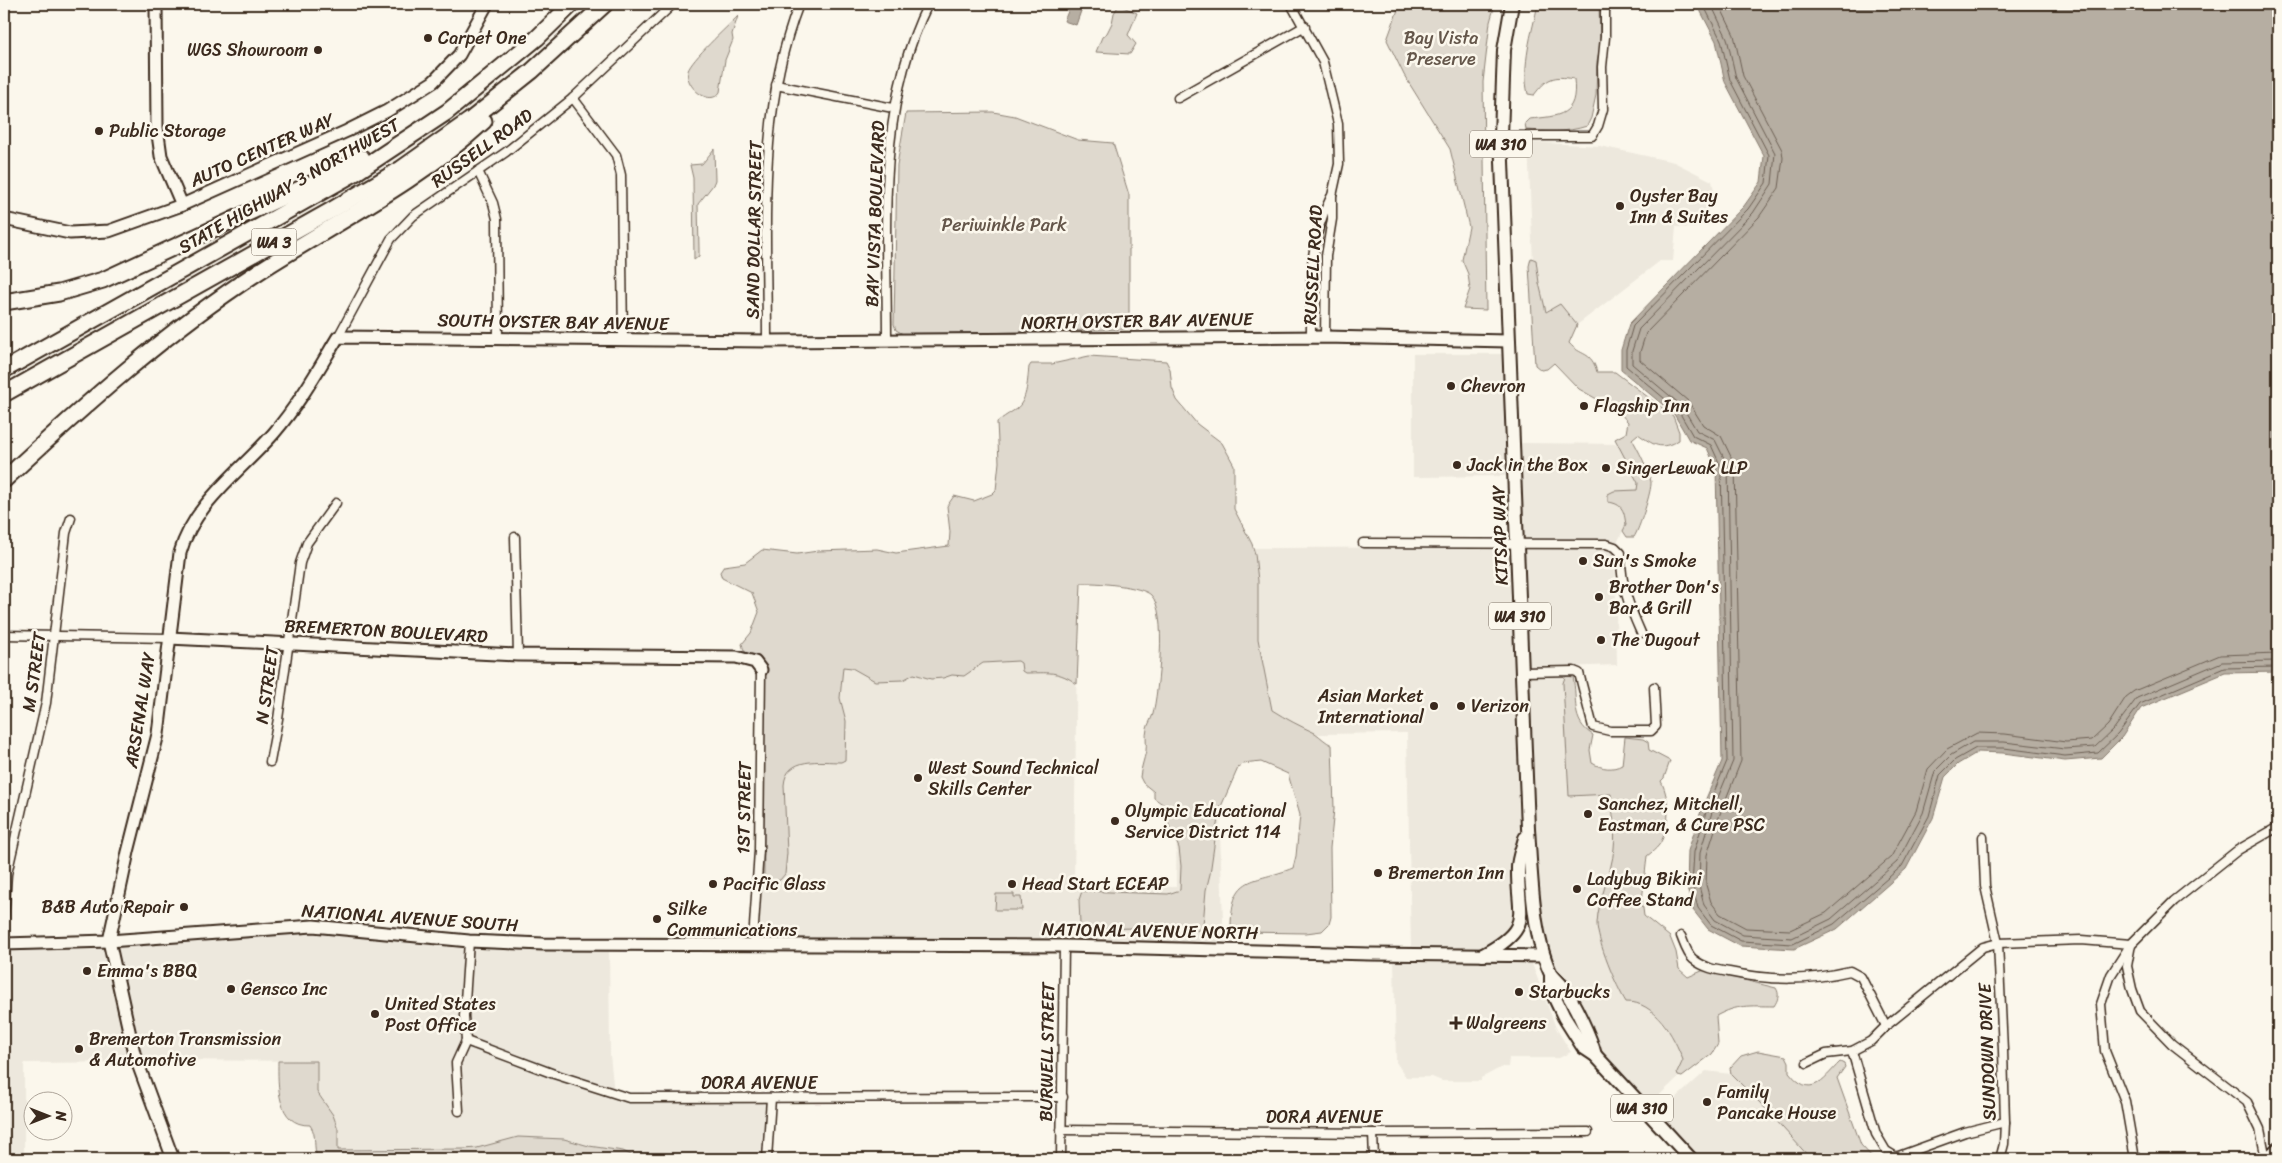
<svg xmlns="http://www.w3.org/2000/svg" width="2282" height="1163" viewBox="0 0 2282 1163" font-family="Sriracha,sans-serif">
<rect width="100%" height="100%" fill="#fbf7ec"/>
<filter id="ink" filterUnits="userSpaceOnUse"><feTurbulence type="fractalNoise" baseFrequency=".02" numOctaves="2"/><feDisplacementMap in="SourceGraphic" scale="10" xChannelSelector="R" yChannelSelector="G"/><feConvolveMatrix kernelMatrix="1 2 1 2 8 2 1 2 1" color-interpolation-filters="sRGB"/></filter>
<g filter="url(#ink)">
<g fill="#ede8dd">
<polygon points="1528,142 1600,146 1674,162 1712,181 1716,200 1696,228 1676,227 1673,261 1660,261 1577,325 1569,315 1551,310 1535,313"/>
<polygon points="1413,354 1507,354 1513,476 1413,477"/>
<polygon points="1516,443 1629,444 1642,492 1615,547 1617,665 1563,667 1569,796 1611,794 1615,845 1612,868 1597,921 1602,945 1618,988 1635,1001 1650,1008 1693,1063 1645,1109 1598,1054 1552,973 1533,877"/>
<polygon points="1515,547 1525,829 1518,917 1512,932 1487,949 1411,950 1407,733 1317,734 1299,727 1272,710 1258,639 1258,581 1253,548"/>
<polygon points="765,554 1078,554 1074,886 1176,887 1178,746 1217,744 1224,950 755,946"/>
<polygon points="266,928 609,944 610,1055 614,1093 626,1097 771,1098 766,1159 639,1159 623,1151 589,1146 564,1139 464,1149 338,1150 338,1129 333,1116 317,1092 317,1061 154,1060 137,1062 24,1063 24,1152 4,1153 4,944 106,945 119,981 117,946"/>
<polygon points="1394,958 1531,961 1556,1028 1571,1052 1559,1058 1509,1058 1508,1067 1502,1067 1481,1078 1481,1081 1442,1081 1432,1077 1406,1077 1396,1062"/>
<polygon points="1706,1071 1731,1074 1763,1106 1811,1159 1695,1159 1655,1117"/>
</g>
<g fill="#dfd9ce" stroke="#8d8276">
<polygon points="1400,4 1495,4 1490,22 1483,82 1486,310 1463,309 1470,289 1468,274 1462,260 1469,227 1450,149 1404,75 1387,40"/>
<path d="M1538,4H1599L1600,47L1597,61L1596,95L1591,118L1587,126C1566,133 1547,131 1526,130L1525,123L1529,119C1560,116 1578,116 1574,79C1553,75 1547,78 1534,95L1528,94C1521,66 1532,32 1538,4Z"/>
<polygon points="1119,5 1137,13 1128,35 1136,44 1130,54 1096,52 1102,37 1107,33 1112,23 1114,13"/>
<path d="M738,16L732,34L733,40L725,60L720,92C710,108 684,86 688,71C691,60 727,27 738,16Z"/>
<polygon points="993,112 1015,116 1078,140 1113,143 1129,195 1129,329 905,335 896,330 894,324 897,165 906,113"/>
<polygon points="714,149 715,180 713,185 698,204 699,249 699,256 694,260 693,178 690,165 702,164"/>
<path d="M1531,258L1536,260L1539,283L1546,312L1560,304L1577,325L1569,343C1581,357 1591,350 1597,372H1615L1673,416L1679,432V440C1660,451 1654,445 1638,434L1632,439C1637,447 1650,473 1651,482C1652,490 1639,530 1634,537H1627L1623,531L1626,525C1624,511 1623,504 1608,502V494L1614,491L1637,490L1638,483L1615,439L1626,433L1628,422L1618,411L1579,389L1554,363L1547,369L1541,370L1535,365L1529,266Z"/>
<path d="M1089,356L1166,361L1170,369L1172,388L1177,400L1197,424L1222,443L1234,465V509L1252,544L1255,554L1258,581V639L1272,710C1286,719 1300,726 1315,733C1321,737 1325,742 1332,745L1334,809L1330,848L1331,917L1329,924L1322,931L1306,933L1242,932L1231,926C1232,873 1253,884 1293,868L1296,856L1300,815L1288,774L1261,762L1243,764L1238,768L1219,811L1210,874L1206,890L1203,925L1199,930L1182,933L1134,928L1099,929L1084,928L1080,924L1079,900L1082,891L1168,894L1180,890L1181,866L1179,848L1164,814V805L1154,798V792L1143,783L1140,777C1141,768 1144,760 1146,751C1147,744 1145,736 1147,729C1148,724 1151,720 1153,714C1158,692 1168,612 1151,595C1142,586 1094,582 1081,583L1077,684C1058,670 1048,673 1025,673L1022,671L1021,663L1018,661L983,663L964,676L952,675L943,678L931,679L914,674L903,680L875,681L852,668L843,667L840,698L846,721L845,760L841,762C821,762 786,756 784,785L787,853L785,874L780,880L771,882L764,877L763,742L765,673L756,658L744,651L742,644L751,633L759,612L752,593L722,578L720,572L724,566L745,563L762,550L797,554L818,551L877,549L896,553L949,546L950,532L947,506L954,496L974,501L992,494L996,490L999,462L997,422C1002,418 1007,415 1013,411C1028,403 1027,382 1029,367L1031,364H1052Z"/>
<path d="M1568,676L1573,677C1578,700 1570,721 1593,735L1590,750L1592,763C1602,769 1613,770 1622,765L1625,737L1643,739L1648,742L1649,750L1670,761L1664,778L1661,781C1670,799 1671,827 1659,845C1656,849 1651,853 1647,856L1642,901L1644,916L1670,937L1676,952L1679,969L1688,977L1704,970L1776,988C1780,994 1778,1000 1774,1006C1750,1006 1738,1004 1716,1016L1718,1044L1712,1054L1682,1077L1678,1076L1677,1073L1683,1060C1674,1036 1655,1001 1626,1002C1616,986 1597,941 1597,923C1598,899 1612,873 1614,848C1616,831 1612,812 1611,794L1569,796L1563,683L1565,677Z"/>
<polygon points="996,894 1014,894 1014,897 1021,897 1022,910 995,910"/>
<path d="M1758,1051L1786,1056L1789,1062V1072C1811,1100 1822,1080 1840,1062L1844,1064L1845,1067L1837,1078L1861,1145L1874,1159H1811L1763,1106L1731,1074L1730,1068L1741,1056Z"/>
<path d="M278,1061H317V1092L333,1115L338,1129V1150L464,1149L477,1148L518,1137L564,1139L589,1146L623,1151L639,1159H318C312,1146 318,1137 310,1125C276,1126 278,1084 278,1061Z"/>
</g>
<g fill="#b6aea2" stroke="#85796d">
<polygon points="1071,4 1082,8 1076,25 1064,21"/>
<polygon points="1701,4 2278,4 2278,672 2225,673 2141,708 2122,737 2101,758 2065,761 2003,753 1978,752 1958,764 1945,777 1933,818 1906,869 1837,929 1794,949 1740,946 1708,929 1693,910 1687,887 1688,851 1702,808 1722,761 1716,468 1707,448 1689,440 1674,414 1621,370 1621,350 1629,324 1744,206 1761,182 1764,156 1725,82 1716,41 1699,8"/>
</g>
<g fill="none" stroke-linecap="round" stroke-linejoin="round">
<g stroke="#6c5f53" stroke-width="1">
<polyline points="1705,4 1705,8 1721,40 1730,80 1769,155 1766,183 1748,209 1633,326 1626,350 1626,366 1678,410 1693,436 1711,445 1721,467 1727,761 1707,809 1694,852 1692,886 1698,908 1711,925 1741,941 1793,944 1834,924 1902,866 1929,816 1940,775 1955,760 1976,748 2004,748 2065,756 2098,753 2118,734 2140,704 2224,668 2278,667"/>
<polyline points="1711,4 1727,38 1736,78 1775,153 1772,184 1753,213 1639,329 1632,351 1632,364 1682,406 1697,431 1715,440 1728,466 1733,761 1712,812 1700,853 1699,886 1704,905 1715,920 1743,935 1792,938 1831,919 1897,862 1923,813 1935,771 1951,755 1973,742 2004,742 2065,749 2095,747 2113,730 2137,698 2222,662 2278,661"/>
<polyline points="1719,4 1734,35 1743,76 1782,150 1783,158 1779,188 1759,217 1646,333 1640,352 1640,360 1688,401 1703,425 1721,436 1735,465 1741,761 1720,814 1707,855 1706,885 1711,902 1720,914 1746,928 1790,930 1826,913 1891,857 1916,811 1928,769 1947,749 1977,733 2005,734 2066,742 2092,740 2108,725 2126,697 2134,691 2220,655 2278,653"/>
</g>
<g stroke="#3b2a1e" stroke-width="11">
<g id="street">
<polyline points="1291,4 1323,62 1338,124 1339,164 1332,196 1332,219 1326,256 1325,337"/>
<polyline points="776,85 893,108"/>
<polyline points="573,98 616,155 621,175 623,341"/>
<polyline points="1178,98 1305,26"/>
<polyline points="1501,136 1592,136 1598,126 1603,109 1602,67 1605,37 1605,4"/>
<polyline points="478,171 493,203 497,219 498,339"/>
<polyline points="338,337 391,239 413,216 506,152 573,98 673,4"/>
<path d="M1311,337C1311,286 1307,244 1331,197"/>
<path d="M767,341C767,228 757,112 799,4"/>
<path d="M887,341C887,227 876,109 928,4"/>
<polyline points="515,537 518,655"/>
<path d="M1363,543L1606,544L1615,547L1621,553C1620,583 1629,606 1641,633"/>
<polyline points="4,635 169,638"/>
<polyline points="1523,672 1574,671 1579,673 1593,727 1610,731 1651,731 1656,726 1654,687"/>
<polyline points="270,762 278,719 300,563 307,543 336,503"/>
<polyline points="1983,837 1985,886 1998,943 2003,1050 2005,1122 2004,1144 2000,1159"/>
<polyline points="4,918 7,874 46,703 66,533 71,518"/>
<path d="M1681,936C1684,943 1687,954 1693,959C1704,968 1716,970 1729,972C1772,981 1807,981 1850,971L1861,977L1886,1026"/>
<polyline points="755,946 754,926 759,850 761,670"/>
<polyline points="466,1041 554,1074 629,1098 1063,1097"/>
<polyline points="1852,1051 1876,1134 1886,1151 1896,1157 1965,1132 2005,1122"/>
<polyline points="1807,1063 1826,1054 1852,1051 1871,1041 1886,1026 1983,947 1998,943 2081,940 2131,944 2111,975 2101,1004 2105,1051 2125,1101 2135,1159"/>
<polyline points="459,1111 456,1063 466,1041 464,1016 469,941"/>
<polyline points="1061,1130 1373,1133 1588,1132"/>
<polyline points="1373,1133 1374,1159"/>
<polyline points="767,1159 771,1098"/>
<polyline points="1061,1159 1064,946"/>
<polyline points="2266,1159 2260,1129 2247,1102 2172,1044 2140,1011 2132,989 2127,966 2131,944 2174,901 2238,850 2278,827"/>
</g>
</g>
<g stroke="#3b2a1e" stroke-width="15">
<g id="secondary">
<polyline points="156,4 157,127 161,156 182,205"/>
<polyline points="4,219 70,233 109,231 182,205 347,131 387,111 433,82 459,55 487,4"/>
<polyline points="169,638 518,655 736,657 755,662 761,670"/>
<polyline points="4,944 109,941 313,926 469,941 543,944 1064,946 1369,954 1544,956"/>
<path d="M173,1159L134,1053L109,941L128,852L158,734L180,553C194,503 241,471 274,433C299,404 318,370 338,337L767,341L1325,337L1508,341"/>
<polyline points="2266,1159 2278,1148"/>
</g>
</g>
<g stroke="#3b2a1e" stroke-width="16">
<g id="primary">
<path d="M1512,4L1504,50L1501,136L1528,828C1531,871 1532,933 1550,972C1553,977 1558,981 1562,986C1573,1000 1591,1038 1595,1055"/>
<path d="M1483,955C1535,927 1517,916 1518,868C1518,858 1523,847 1525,838"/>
<polyline points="1551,974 1551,990 1564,1017 1583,1047 1595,1055 1691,1159"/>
</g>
</g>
<g stroke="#3b2a1e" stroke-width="19">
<g id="highway">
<polyline points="4,302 59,293 103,280 330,175 362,158"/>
<polyline points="4,370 355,173 447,112 537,38 572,4"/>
<polyline points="4,394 330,211 401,169 469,121 532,71 605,4"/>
<path d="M4,480C84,405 166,332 258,272C334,223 417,183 484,121"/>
</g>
</g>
<use href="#street" stroke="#fbf7ec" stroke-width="8"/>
<use href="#secondary" stroke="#fbf7ec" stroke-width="11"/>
<use href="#primary" stroke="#fbf7ec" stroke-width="12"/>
<use href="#highway" stroke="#fbf7ec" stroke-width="15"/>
</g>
</g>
<g fill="#3b2a1e" stroke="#fbf7ec" stroke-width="2">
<circle cx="428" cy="38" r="5"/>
<circle cx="318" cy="50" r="5"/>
<circle cx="99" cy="131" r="5"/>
<circle cx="1620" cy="206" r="5"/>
<circle cx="1451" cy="386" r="5"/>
<circle cx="1584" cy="406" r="5"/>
<circle cx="1457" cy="465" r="5"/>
<circle cx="1606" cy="468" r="5"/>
<circle cx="1583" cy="561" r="5"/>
<circle cx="1599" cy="597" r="5"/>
<circle cx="1601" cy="640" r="5"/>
<circle cx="1434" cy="706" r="5"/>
<circle cx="1461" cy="706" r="5"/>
<circle cx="918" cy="778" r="5"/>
<circle cx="1588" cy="814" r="5"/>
<circle cx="1115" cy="821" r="5"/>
<circle cx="1378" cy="873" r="5"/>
<circle cx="713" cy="884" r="5"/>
<circle cx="1012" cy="884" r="5"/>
<circle cx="1577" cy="889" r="5"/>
<circle cx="184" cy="907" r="5"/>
<circle cx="657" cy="919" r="5"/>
<circle cx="87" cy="971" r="5"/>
<circle cx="231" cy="989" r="5"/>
<circle cx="1519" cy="992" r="5"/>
<circle cx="375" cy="1014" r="5"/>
<path d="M1453.5 1015.5h5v5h5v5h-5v5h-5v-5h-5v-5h5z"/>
<circle cx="79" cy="1049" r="5"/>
<circle cx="1707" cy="1102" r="5"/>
</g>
<g text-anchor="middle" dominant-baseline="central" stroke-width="5" stroke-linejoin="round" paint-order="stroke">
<g fill="#fbf7ec" stroke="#75685c" stroke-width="1">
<rect x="1470" y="130.5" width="62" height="27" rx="4"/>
<rect x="251.5" y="228.5" width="45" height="27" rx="4"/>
<rect x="1489" y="602.5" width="62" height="27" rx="4"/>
<rect x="1611" y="1094.5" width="62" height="27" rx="4"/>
</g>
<g font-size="16" font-weight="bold" fill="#3b2a1e">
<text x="1501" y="144">WA 310</text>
<text x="274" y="242">WA 3</text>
<text x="1520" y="616">WA 310</text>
<text x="1642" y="1108">WA 310</text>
</g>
<g font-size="18" fill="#3b2a1e" stroke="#fbf7ec" text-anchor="start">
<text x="438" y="38">Carpet One</text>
<text x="308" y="50" text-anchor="end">WGS Showroom</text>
<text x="109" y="131">Public Storage</text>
<text x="1630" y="196">Oyster Bay<tspan x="1630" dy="21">Inn &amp; Suites</tspan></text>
<text x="1461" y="386">Chevron</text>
<text x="1594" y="406">Flagship Inn</text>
<text x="1467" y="465">Jack in the Box</text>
<text x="1616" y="468">SingerLewak LLP</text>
<text x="1593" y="561">Sun's Smoke</text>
<text x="1609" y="587">Brother Don's<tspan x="1609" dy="21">Bar &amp; Grill</tspan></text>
<text x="1611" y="640">The Dugout</text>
<text x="1424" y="696" text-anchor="end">Asian Market<tspan x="1424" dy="21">International</tspan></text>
<text x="1471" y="706">Verizon</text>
<text x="928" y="768">West Sound Technical<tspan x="928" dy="21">Skills Center</tspan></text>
<text x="1598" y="804">Sanchez, Mitchell,<tspan x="1598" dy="21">Eastman, &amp; Cure PSC</tspan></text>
<text x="1125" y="811">Olympic Educational<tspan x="1125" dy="21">Service District 114</tspan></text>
<text x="1388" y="873">Bremerton Inn</text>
<text x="1587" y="879">Ladybug Bikini<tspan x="1587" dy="21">Coffee Stand</tspan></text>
<text x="723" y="884">Pacific Glass</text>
<text x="1022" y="884">Head Start ECEAP</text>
<text x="174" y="907" text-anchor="end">B&amp;B Auto Repair</text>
<text x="667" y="909">Silke<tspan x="667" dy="21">Communications</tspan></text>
<text x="97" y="971">Emma's BBQ</text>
<text x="241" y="989">Gensco Inc</text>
<text x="1529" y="992">Starbucks</text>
<text x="385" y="1004">United States<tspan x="385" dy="21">Post Office</tspan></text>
<text x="1466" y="1023">Walgreens</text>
<text x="89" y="1039">Bremerton Transmission<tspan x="89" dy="21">&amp; Automotive</tspan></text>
<text x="1717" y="1092">Family<tspan x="1717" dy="21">Pancake House</tspan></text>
</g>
<g font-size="18" fill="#64564a" stroke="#fbf7ec">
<text x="1441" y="38">Bay Vista<tspan x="1441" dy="21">Preserve</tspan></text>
<text x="1004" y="225">Periwinkle Park</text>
</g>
<g font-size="18" fill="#3b2a1e" stroke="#fbf7ec">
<text transform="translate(482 148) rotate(-36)">RUSSELL ROAD</text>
<text transform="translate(262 150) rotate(-24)">AUTO CENTER WAY</text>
<text transform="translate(289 186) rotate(-30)">STATE HIGHWAY 3 NORTHWEST</text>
<text transform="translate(875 214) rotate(-88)">BAY VISTA BOULEVARD</text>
<text transform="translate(754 230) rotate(-89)">SAND DOLLAR STREET</text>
<text transform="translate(1313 265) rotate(-87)">RUSSELL ROAD</text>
<text transform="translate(1137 321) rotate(-1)">NORTH OYSTER BAY AVENUE</text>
<text transform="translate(553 322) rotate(1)">SOUTH OYSTER BAY AVENUE</text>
<text transform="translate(1500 535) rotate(-92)">KITSAP WAY</text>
<text transform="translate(386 631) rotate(3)">BREMERTON BOULEVARD</text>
<text transform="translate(34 672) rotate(-82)">M STREET</text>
<text transform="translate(267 685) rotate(-82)">N STREET</text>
<text transform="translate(140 710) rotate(-81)">ARSENAL WAY</text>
<text transform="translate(744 808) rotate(-89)">1ST STREET</text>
<text transform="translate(410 918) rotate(4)">NATIONAL AVENUE SOUTH</text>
<text transform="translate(1150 931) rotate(1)">NATIONAL AVENUE NORTH</text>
<text transform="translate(1047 1052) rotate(-89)">BURWELL STREET</text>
<text transform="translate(1987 1052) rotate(-92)">SUNDOWN DRIVE</text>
<text x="759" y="1083">DORA AVENUE</text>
<text x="1324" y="1117">DORA AVENUE</text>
</g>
</g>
<rect width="2282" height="1163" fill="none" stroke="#fbf7ec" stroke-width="20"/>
<rect x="10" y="10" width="2262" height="1143" fill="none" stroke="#3b2a1e" stroke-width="2" filter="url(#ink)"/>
<g transform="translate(48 1116) rotate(90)"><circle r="24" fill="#fbf7ec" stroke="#aea59a"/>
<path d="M0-4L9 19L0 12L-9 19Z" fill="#3b2a1e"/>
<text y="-8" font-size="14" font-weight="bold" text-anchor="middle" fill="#3b2a1e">N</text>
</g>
</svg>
